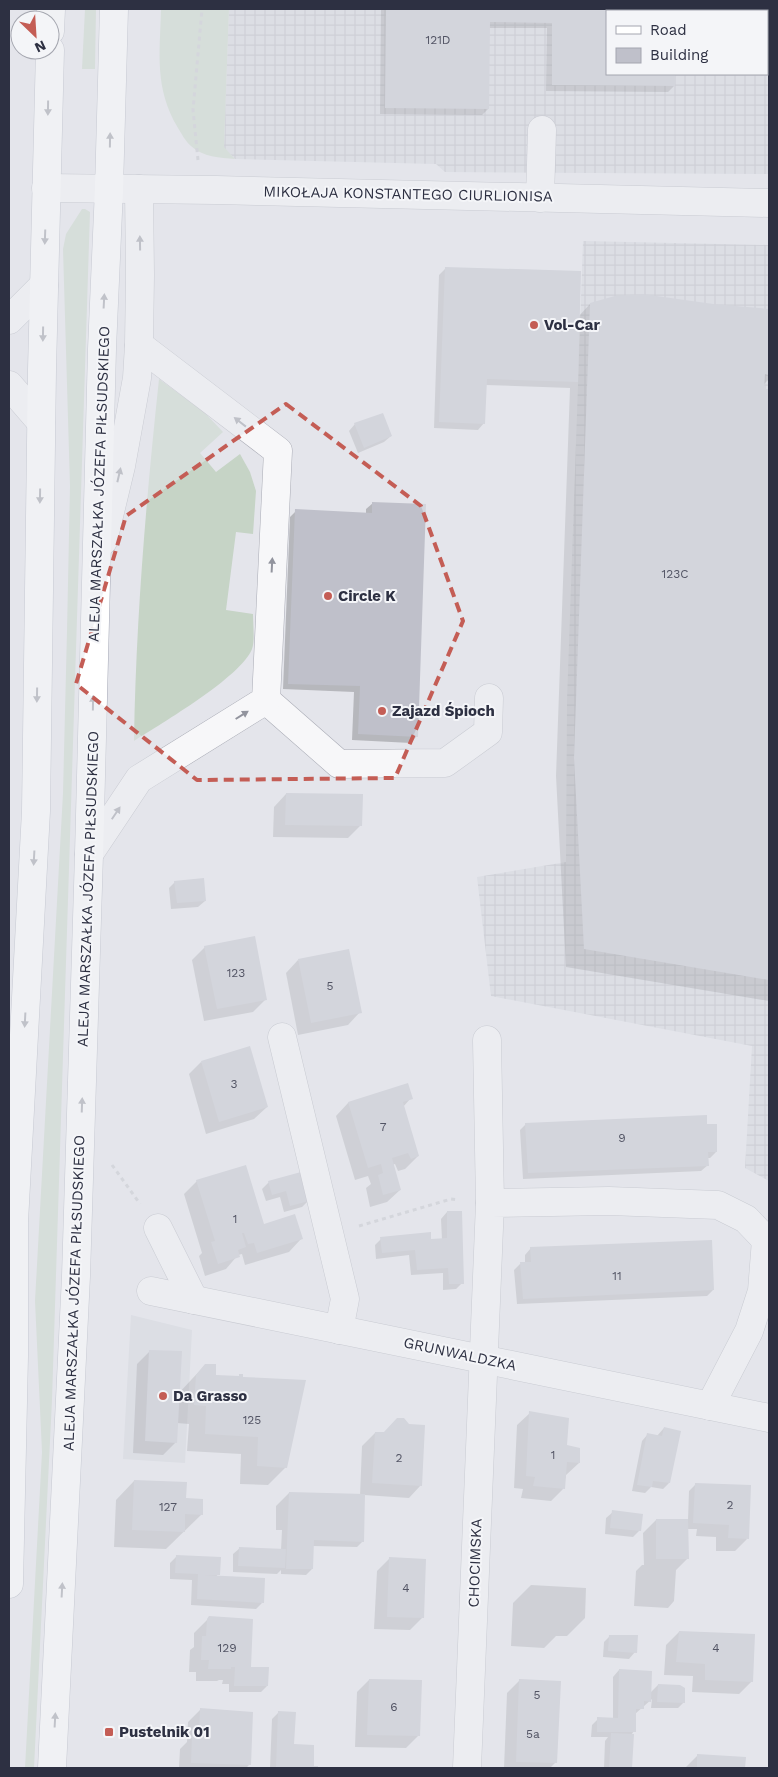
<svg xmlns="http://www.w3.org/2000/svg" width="778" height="1777" viewBox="0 0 778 1777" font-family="'Work Sans',sans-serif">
<defs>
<pattern id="industrial-grid" width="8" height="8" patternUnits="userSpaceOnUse" patternTransform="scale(1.25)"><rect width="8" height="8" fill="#d2d4dc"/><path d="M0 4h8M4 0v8" fill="none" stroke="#b5b6be"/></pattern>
</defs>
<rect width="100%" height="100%" fill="#e4e5eb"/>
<polygon fill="#d2d4dc" points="131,1315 192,1330 185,1463 123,1459"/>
<g fill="url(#industrial-grid)" fill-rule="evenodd">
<path d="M229,9H769V174L445,172L436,164L235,159L224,148ZM607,11H767V74H607Z"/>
<polygon points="583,241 769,245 769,1181 745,1168 752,1046 491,996 477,877 566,862 567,701"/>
</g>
<g fill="#c6d4c6">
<polygon points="85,9 96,9 95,69 82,69"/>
<path d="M161,9H229L224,147L235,159C220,158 203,157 191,146C186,142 181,133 178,128C154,87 160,54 161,9Z"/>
<polygon points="82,209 85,209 90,212 52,1400 34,1768 25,1768 42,1452 35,1301 63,793 67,631 70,486 63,249 66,234"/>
<path d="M159,379L204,412L223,432L200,453L216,472L240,454L250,472L256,491L253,534L236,532L226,610L253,614C253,622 255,641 252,649C241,677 162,723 134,741C136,619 146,501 159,379Z"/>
</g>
<g fill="#0003">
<polygon points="381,9 675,9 675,11 607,11 607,74 674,74 674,86 668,92 546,91 547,28 489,28 488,109 482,115 380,114"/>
<polygon points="445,269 578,317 590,304 713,305 769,310 769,379 763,385 763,390 769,391 769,1001 566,967 556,776 570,388 486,385 484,423 478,430 434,428 439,275"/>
<polygon points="355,424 391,436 384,442 358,453 349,431"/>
<polygon points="373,503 417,736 411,743 352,740 354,692 283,689 290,517 296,511 366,514 366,509"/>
<polygon points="286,794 361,825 348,838 273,837 274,807"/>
<polygon points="175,882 205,901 198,907 171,909 169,888"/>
<polygon points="205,947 266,999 253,1012 204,1021 192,960"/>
<polygon points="298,960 360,1012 348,1025 298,1035 286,973"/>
<polygon points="201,1062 267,1107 254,1119 206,1134 189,1074"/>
<polygon points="407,1085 411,1098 403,1107 418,1156 405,1169 398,1171 395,1164 392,1165 400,1190 387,1202 370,1207 366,1188 371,1184 368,1176 355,1180 336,1116 348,1103"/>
<polygon points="526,1124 706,1126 716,1152 710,1158 707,1158 708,1165 701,1171 523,1179 520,1130"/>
<polygon points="197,1181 263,1225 301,1239 289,1252 245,1265 242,1254 238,1255 226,1269 205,1276 199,1256 202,1253 184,1194"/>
<polygon points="269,1182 308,1201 302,1207 284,1212 280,1197 266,1201 262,1189"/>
<polygon points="447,1212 462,1283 456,1289 443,1290 443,1273 411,1275 409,1255 376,1259 375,1245 381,1239 442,1240 441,1219"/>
<polygon points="531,1248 713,1290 707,1296 517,1304 514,1270 520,1264 525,1263 525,1255"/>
<polygon points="150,1351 178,1394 205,1365 286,1467 268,1485 240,1484 241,1454 187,1451 189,1424 177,1423 176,1442 163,1455 133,1453 137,1364"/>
<polygon points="530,1413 566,1446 579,1463 566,1475 563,1489 551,1501 521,1498 523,1489 514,1488 517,1425"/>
<polygon points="664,1428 669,1483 663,1489 651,1487 645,1493 632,1491 642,1441 648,1434 657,1436"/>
<polygon points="375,1433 421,1485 409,1498 364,1495 363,1541 357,1547 312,1546 312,1569 306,1575 281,1574 281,1570 277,1574 233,1572 233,1554 240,1548 281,1550 282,1530 276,1530 276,1506 289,1493 360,1496 362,1446"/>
<polygon points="134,1481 185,1500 202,1514 166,1549 114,1547 116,1500"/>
<polygon points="695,1485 747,1539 735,1551 716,1551 716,1537 696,1536 697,1529 687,1529 688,1558 676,1570 674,1601 668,1608 634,1606 636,1571 642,1565 644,1565 643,1533 656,1520 688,1520 689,1491"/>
<polygon points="613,1512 640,1530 633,1537 605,1534 606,1518"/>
<polygon points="176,1557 218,1574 216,1577 262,1603 256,1609 191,1605 192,1580 170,1579 170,1563"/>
<polygon points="389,1559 422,1618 410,1630 374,1629 377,1571"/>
<polygon points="531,1585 586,1588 585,1618 567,1636 556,1636 544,1648 511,1646 513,1603"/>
<polygon points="207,1620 267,1686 261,1692 229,1692 229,1684 222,1684 223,1680 219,1680 217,1681 196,1681 196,1672 189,1672 190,1650 194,1647 194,1633"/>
<polygon points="679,1632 752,1681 739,1694 692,1692 693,1676 664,1675 666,1645"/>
<polygon points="610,1636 635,1652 629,1659 603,1657 604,1642"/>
<polygon points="619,1670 650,1693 658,1685 684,1702 678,1708 651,1708 652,1699 635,1714 634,1731 631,1735 632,1735 631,1768 604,1768 605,1741 608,1737 591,1737 592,1725 598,1719 613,1719 613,1677"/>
<polygon points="369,1680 418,1736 406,1748 355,1747 357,1692"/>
<polygon points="520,1680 556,1762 550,1768 504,1768 507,1693"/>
<polygon points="200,1710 249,1765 246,1768 179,1768 180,1749 187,1742 188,1722"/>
<polygon points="278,1713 293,1746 312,1768 316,1768 270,1768 272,1719"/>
<polygon points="697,1756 744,1758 744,1768 685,1768"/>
</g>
<g fill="#bfc0ca">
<polygon points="386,9 676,9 676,11 607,11 607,74 675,74 675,86 552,85 552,23 490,22 489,109 385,108"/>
<polygon points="445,267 581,271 578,382 487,379 485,424 439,422"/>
<polygon points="642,294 713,304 769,309 769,375 765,374 764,389 769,389 769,980 584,949 574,758 590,303 615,296"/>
<polygon points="383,413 392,436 364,448 354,423"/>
<polygon points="372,502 426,504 418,737 358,734 360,686 288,684 295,509 372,513"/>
<polygon points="286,793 363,794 362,826 285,825"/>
<polygon points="204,878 206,901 177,903 174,881"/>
<polygon points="255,936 267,1000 217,1009 204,946"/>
<polygon points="349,949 362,1013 311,1023 298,959"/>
<polygon points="250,1046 268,1107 219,1122 201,1061"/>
<polygon points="408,1083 413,1099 403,1102 419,1156 411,1159 408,1153 392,1158 401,1190 383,1195 378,1175 383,1173 381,1164 368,1168 348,1102"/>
<polygon points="707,1115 707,1124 717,1124 717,1152 708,1152 709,1166 528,1173 525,1123"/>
<polygon points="246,1165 264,1224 295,1214 303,1239 257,1253 254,1243 248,1244 244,1233 242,1233 246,1247 238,1250 240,1257 218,1264 211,1242 215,1241 196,1180"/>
<polygon points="301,1172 309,1201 290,1206 286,1191 272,1195 268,1181"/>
<polygon points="447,1211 462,1211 464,1284 449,1284 448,1268 417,1270 415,1250 382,1253 380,1237 431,1232 431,1239 447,1238"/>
<polygon points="712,1240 714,1290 523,1299 520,1262 531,1262 530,1247"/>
<polygon points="149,1350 182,1351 177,1443 145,1441"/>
<polygon points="205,1364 216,1364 216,1375 239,1376 239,1374 243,1374 243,1377 306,1380 287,1468 257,1466 258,1437 205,1434 206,1406 194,1405 196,1375"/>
<polygon points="529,1411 569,1418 567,1445 580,1448 580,1463 567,1462 565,1489 533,1486 535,1477 526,1476"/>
<polygon points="397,1418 404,1418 409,1424 425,1425 422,1486 372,1483 375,1432 384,1432"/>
<polygon points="664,1427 681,1431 670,1483 653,1481 652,1487 637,1485 647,1433 662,1436"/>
<polygon points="134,1480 187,1482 186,1498 203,1499 203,1515 185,1514 185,1532 132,1530"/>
<polygon points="695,1483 751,1485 749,1539 728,1538 729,1525 693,1523"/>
<polygon points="289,1492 365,1494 364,1542 314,1540 313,1569 286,1569"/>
<polygon points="612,1510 643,1514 641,1531 610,1528"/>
<polygon points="656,1519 688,1519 689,1559 656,1559"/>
<polygon points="239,1547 286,1549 285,1568 238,1566"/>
<polygon points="176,1555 221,1557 220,1575 204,1575 265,1578 264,1603 197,1599 198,1574 175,1573"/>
<polygon points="389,1557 426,1559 424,1618 387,1617"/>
<polygon points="209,1616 253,1619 251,1667 269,1667 268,1686 234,1686 235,1667 231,1667 231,1669 208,1669 209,1660 201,1660 202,1636 206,1636 207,1619"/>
<polygon points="679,1631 755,1634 753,1682 705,1680 705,1664 676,1662"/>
<polygon points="609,1635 638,1635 637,1653 608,1651"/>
<polygon points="619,1669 652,1671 651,1702 644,1701 644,1709 636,1709 636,1732 597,1732 597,1717 618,1718"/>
<polygon points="369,1679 422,1680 420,1736 367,1735"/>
<polygon points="519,1679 561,1681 557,1763 516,1762"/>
<polygon points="658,1684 680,1685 685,1688 685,1703 657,1702"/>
<polygon points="200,1708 253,1712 251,1765 191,1763 192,1735 199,1736"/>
<polygon points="278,1711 296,1712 294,1744 314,1745 314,1766 318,1766 318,1768 276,1768"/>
<polygon points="611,1733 634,1734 632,1768 609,1768"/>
<polygon points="697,1754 746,1757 745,1768 697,1768"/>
</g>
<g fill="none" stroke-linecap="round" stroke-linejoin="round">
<g stroke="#a9abb5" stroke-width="29">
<g id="minor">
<polyline points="46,188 216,190 769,203"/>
<polyline points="540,198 542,130"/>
<polyline points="9,320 44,285"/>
<polyline points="9,385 41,422"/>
<polyline points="103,541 121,466 137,378 139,345 140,275 139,189"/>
<polyline points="266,700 339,764 445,763 488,732 489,698"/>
<polyline points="89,854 139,779 266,700 278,451 139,345"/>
<polyline points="282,1037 345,1299 339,1330"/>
<polyline points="487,1040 490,1203"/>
<polyline points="158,1228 194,1300"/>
<polyline points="151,1291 769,1418"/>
<polyline points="710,1406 749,1331 762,1291 766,1240"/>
<polyline points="467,1768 490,1203 609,1201 718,1205 746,1219 766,1240 769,1239"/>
</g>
</g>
<g stroke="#a4a7b5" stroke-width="29">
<g id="major">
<polyline points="50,31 51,9"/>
<polyline points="9,1584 14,1356 14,1222 36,811 42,370 50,50"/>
<polyline points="52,1768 76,1276 89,854 102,349 109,189 114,9"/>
</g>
</g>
<g stroke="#c2c3c9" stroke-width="3" stroke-dasharray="4 4" stroke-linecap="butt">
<polyline points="198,160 193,110 202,9"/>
<polyline points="112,1165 140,1204"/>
<polyline points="359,1226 451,1199 459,1200"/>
</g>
<use href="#minor" stroke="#f7f7f9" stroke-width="28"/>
<use href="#major" stroke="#fff" stroke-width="28"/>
</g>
<defs><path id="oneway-solid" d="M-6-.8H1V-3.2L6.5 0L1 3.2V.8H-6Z" transform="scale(1.25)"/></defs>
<g fill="#9698a0">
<use href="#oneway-solid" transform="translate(48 108) rotate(91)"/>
<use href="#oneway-solid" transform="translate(110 140) rotate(-89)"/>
<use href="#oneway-solid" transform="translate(45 237) rotate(92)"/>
<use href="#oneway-solid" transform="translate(104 301) rotate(-87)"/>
<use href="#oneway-solid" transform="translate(43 334) rotate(91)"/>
<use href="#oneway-solid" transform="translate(40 496) rotate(91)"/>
<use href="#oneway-solid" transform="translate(37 695) rotate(91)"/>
<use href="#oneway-solid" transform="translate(93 703) rotate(-89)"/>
<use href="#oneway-solid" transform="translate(34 858) rotate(93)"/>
<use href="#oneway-solid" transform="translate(25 1020) rotate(93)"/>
<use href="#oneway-solid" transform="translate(82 1105) rotate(-88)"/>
<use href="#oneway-solid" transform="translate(62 1590) rotate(-87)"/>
<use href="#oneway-solid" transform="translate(55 1720) rotate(-87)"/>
</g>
<g fill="#92949e">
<use href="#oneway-solid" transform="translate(140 243) rotate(-91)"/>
<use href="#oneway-solid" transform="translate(240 422) rotate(-142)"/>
<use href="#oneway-solid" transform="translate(119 475) rotate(-77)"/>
<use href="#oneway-solid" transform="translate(272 565) rotate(-87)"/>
<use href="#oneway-solid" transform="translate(242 715) rotate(-32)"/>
<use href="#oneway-solid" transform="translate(116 813) rotate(-56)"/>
</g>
<path d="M0 0H778V1777H0ZM286,404L421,506L463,621L395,778L197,780L76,684L126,516Z" fill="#e4e5eb" fill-opacity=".55" fill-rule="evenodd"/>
<path fill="none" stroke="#c45d55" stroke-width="4" stroke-dasharray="10 6" stroke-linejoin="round" d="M286,404L421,506L463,621L395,778L197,780L76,684L126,516Z"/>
<g fill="#c45d55" stroke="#f4f5f8" stroke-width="2">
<circle cx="534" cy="325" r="5"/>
<circle cx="328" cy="596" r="5"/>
<circle cx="382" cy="711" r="5"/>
<circle cx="163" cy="1396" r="5"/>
<rect x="104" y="1727" width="10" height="10" rx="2.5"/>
</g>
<g text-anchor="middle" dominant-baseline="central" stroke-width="4" stroke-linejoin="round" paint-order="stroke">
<g font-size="12" fill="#525464">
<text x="438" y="40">121D</text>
<text x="675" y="574">123C</text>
<text x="236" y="973">123</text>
<text x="330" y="986">5</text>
<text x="234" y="1084">3</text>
<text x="383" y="1127">7</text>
<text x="622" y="1138">9</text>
<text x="235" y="1219">1</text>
<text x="617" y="1276">11</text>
<text x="252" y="1420">125</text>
<text x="553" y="1455">1</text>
<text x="399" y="1458">2</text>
<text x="730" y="1505">2</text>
<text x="168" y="1507">127</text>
<text x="406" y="1588">4</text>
<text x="227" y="1648">129</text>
<text x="716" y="1648">4</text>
<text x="537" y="1695">5</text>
<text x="394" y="1707">6</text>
<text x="533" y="1734">5a</text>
</g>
<g font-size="15" fill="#2d3042" stroke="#f4f5f8">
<text transform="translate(408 194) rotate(1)">MIKOŁAJA KONSTANTEGO CIURLIONISA</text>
<text transform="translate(99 484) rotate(-88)">ALEJA MARSZAŁKA JÓZEFA PIŁSUDSKIEGO</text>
<text transform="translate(88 889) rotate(-88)">ALEJA MARSZAŁKA JÓZEFA PIŁSUDSKIEGO</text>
<text transform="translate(74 1293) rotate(-88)">ALEJA MARSZAŁKA JÓZEFA PIŁSUDSKIEGO</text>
<text transform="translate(460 1354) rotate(12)">GRUNWALDZKA</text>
<text transform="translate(475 1563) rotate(-88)">CHOCIMSKA</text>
</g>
<g font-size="15" font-weight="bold" fill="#2d3042" stroke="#f4f5f8" text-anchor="start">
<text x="544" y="325">Vol-Car</text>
<text x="338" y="596">Circle K</text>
<text x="392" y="711">Zajazd Śpioch</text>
<text x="173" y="1396">Da Grasso</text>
<text x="119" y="1732">Pustelnik 01</text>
</g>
</g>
<rect width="778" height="1777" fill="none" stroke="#2d3042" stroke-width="20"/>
<rect x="606" y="10" width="162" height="65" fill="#f4f5f8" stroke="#a4a6af"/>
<rect x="616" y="26" width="25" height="8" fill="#ffffff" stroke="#a4a6af"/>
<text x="650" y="35" font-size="15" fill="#2d3042">Road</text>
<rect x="616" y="48" width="25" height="15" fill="#bfc0ca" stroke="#a4a6af"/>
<text x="650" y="60" font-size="15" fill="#2d3042">Building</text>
<g transform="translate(35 35) rotate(155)"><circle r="24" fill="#f4f5f8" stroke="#a4a6af"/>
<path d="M0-4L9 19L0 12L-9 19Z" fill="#c45d55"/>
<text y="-8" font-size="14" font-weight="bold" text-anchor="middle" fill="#2d3042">N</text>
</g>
</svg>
